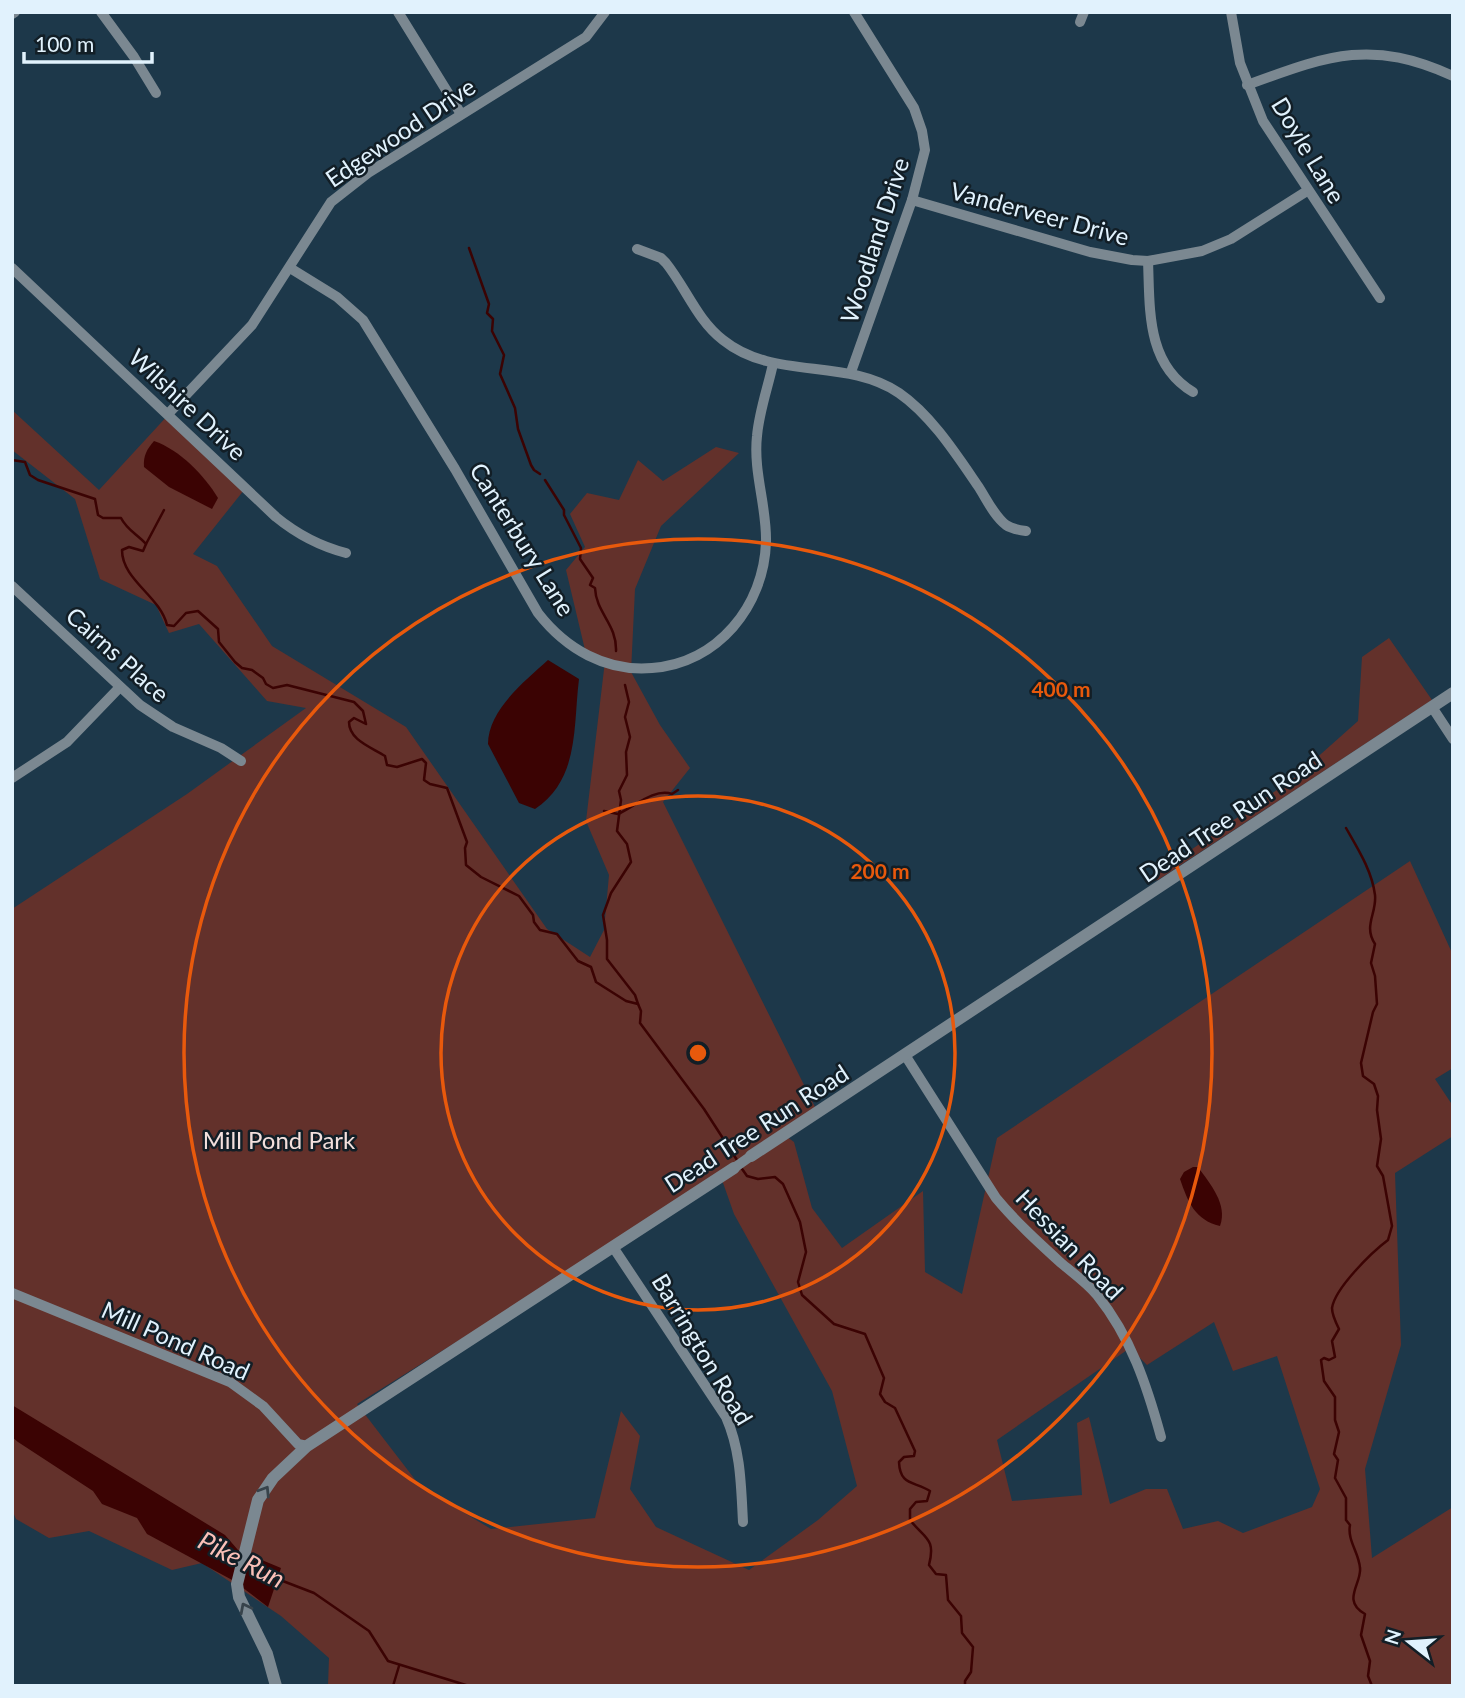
<svg xmlns="http://www.w3.org/2000/svg" width="1465" height="1698" viewBox="0 0 1465 1698" font-family="Lato,sans-serif">
<rect width="100%" height="100%" fill="#1d384a"/>
<g fill="#63312b" fill-rule="evenodd">
<path d="M12,410L99,490L170,413L248,485L193,554L217,566L272,646L406,727L547,929L590,957L604,930L609,875L586,821L605,661L586,654L566,570L585,547L570,514L587,493L619,500L638,460L663,481L716,447L739,453L661,526L635,589L631,672L660,725L690,768L663,802L817,1111L783,1134L794,1142L812,1208L842,1248L923,1191L925,1272L962,1294L997,1138L1410,861L1453,955V1068L1435,1079L1453,1106V1136L1395,1173L1401,1345L1365,1469L1372,1558L1453,1507V1686H328L329,1658L281,1616L202,1563L172,1570L89,1531L49,1538L16,1519L12,1510V909L187,794L306,708L267,701L199,624L169,633L156,605L100,579L75,499L12,450ZM722,1180L734,1214L832,1391L857,1486L818,1520L749,1570L656,1527L630,1489L640,1436L621,1411L595,1518L491,1529L420,1486L357,1404L658,1216ZM1214,1322L1233,1371L1277,1356L1320,1489L1312,1507L1243,1533L1218,1521L1183,1529L1167,1489H1146L1110,1504L1089,1417L1077,1423L1082,1495L1012,1501L997,1440L1130,1348L1147,1365Z"/>
<polygon points="1389,638 1432,700 1158,880 1145,882 1294,778 1358,721 1362,657"/>
</g>
<g fill="#3b0303">
<path d="M154,441C180,450 204,475 218,498L212,509L169,487L144,467C143,456 147,449 154,441Z"/>
<path d="M548,660L579,679C573,726 580,779 535,809L519,803L488,744C488,710 525,681 548,660Z"/>
<path d="M1193,1167H1198C1210,1184 1228,1204 1220,1226C1195,1220 1188,1202 1180,1179L1184,1172Z"/>
<polygon points="12,1405 225,1535 238,1550 281,1568 268,1607 234,1581 147,1534 137,1518 102,1504 93,1491 18,1442 12,1437"/>
</g>
<g fill="none" stroke-linecap="round" stroke-linejoin="round">
<g stroke="#3b0303" stroke-width="2.5">
<polyline points="469,248 489,304 487,313 493,319 492,331 504,355 500,374 515,408 518,429 531,465 534,470 540,474"/>
<path d="M12,460L25,462L30,475L38,480L95,499L98,515L103,518H121C127,530 137,534 146,544L143,551L129,547L122,550C122,580 160,596 167,625L174,626L186,613L198,611L218,629L219,642L235,662L242,668L252,670L263,678L266,684L273,688L287,685L354,702L363,711L366,724L354,718L349,722C349,740 371,747 385,756L387,765L397,767L422,759L426,763L424,780L430,784L447,788L467,842L465,848L466,865L481,877L519,896L533,915L534,922L540,930L557,934L578,961L591,967L596,982L626,1001L638,1004L641,1011L640,1023L704,1109L737,1160"/>
<path d="M545,480L564,510V515L581,548L580,559L593,578L590,585L595,588C596,613 617,624 616,651"/>
<polyline points="146,544 164,510"/>
<polyline points="625,685 629,702 625,717 630,737 626,752 627,775 619,791 621,800 617,831 627,844 631,862 611,893 603,915 607,940 607,959 635,995 638,1004"/>
<path d="M604,811L618,814C634,807 654,788 672,794L678,790"/>
<path d="M1346,828C1358,849 1372,871 1375,895C1377,913 1363,926 1375,944L1371,963L1375,976L1377,1004L1373,1012L1361,1063L1363,1076L1374,1084L1378,1096L1377,1110L1381,1139L1377,1166L1383,1176L1392,1226L1388,1240C1372,1252 1335,1288 1332,1308C1332,1315 1336,1323 1339,1329L1332,1341L1335,1357L1329,1360L1324,1358L1321,1360L1324,1381L1335,1397V1420L1339,1432L1334,1454L1338,1460L1335,1478L1346,1498V1520L1350,1525C1347,1540 1359,1553 1360,1568C1362,1583 1341,1601 1365,1614L1361,1635L1370,1661L1368,1676L1372,1686"/>
<path d="M740,1166L747,1176L758,1179L775,1177L783,1184L800,1222L806,1252L798,1282L802,1295L834,1324L865,1334L884,1378L880,1394L885,1402L895,1408L915,1451L914,1456L904,1457L899,1462C900,1486 914,1481 930,1491L927,1501L916,1502L910,1509V1520C925,1539 936,1538 929,1565L936,1574L946,1575L948,1600L961,1616L962,1633L973,1647L971,1672L965,1681V1686"/>
<polyline points="275,1578 314,1593 369,1631 388,1661 469,1686"/>
<polyline points="393,1686 399,1666"/>
</g>
<g stroke="#7b8891" stroke-width="10">
<polyline points="101,12 134,57 156,93"/>
<polyline points="398,12 461,114"/>
<polyline points="1231,12 1240,63 1263,121 1380,298"/>
<polyline points="12,14 15,12"/>
<polyline points="1080,22 1084,12"/>
<path d="M1247,85C1327,56 1370,38 1453,76"/>
<polyline points="912,200 1090,252 1132,260 1148,261 1202,251 1231,239 1307,191"/>
<path d="M637,249L661,258L666,263C686,288 697,320 723,340C774,381 845,357 899,393C931,415 956,454 978,486C986,498 994,516 1006,525C1012,529 1019,530 1026,531"/>
<path d="M1148,261C1150,309 1146,364 1193,392"/>
<path d="M12,268L276,517C298,535 319,546 346,553"/>
<path d="M290,268L337,297L363,320L455,469L538,613C566,649 606,672 652,668C718,663 764,606 766,542C767,507 753,472 757,436C759,412 768,387 773,364"/>
<polyline points="851,372 912,200 925,150 922,131 914,108 854,12"/>
<polyline points="168,414 252,325 331,202 368,173 586,37 605,12"/>
<polyline points="12,586 140,705 173,727 221,748 241,761"/>
<polyline points="1432,707 1453,739"/>
<polyline points="12,778 67,742 120,687"/>
<path d="M905,1055L996,1198C1016,1222 1038,1242 1061,1263C1073,1273 1087,1283 1097,1295C1131,1337 1147,1386 1161,1437"/>
<polyline points="734,1168 751,1156"/>
<path d="M613,1247L726,1417C741,1451 741,1486 743,1522"/>
<polyline points="12,1293 230,1382 263,1406 298,1444 307,1446"/>
</g>
<g stroke="#7b8891" stroke-width="12">
<polyline points="751,1156 1453,693"/>
<polyline points="276,1686 267,1654 239,1597 237,1584 258,1500 273,1478 307,1446 734,1168"/>
</g>
</g>
<defs><path id="oneway-chevron" d="M-2-3.5L2.5 0L-2 3.5" fill="none" stroke-width="1.6" stroke-linecap="round" stroke-linejoin="round" transform="scale(1.75)"/></defs>
<g stroke="#37434b">
<use href="#oneway-chevron" transform="translate(265 1491) rotate(-58)"/>
<use href="#oneway-chevron" transform="translate(245 1608) rotate(-117)"/>
</g>
<g fill="none" stroke="#e8590c" stroke-width="3.5">
<circle cx="698" cy="1053" r="257"/>
<circle cx="698" cy="1053" r="514"/>
</g>
<g text-anchor="middle" dominant-baseline="central" stroke-width="5" stroke-linejoin="round" paint-order="stroke">
<g font-size="24" fill="#e1f2fd" stroke="#121e26">
<text transform="translate(400 132) rotate(-34)">Edgewood Drive</text>
<text transform="translate(1309 150) rotate(59)">Doyle Lane</text>
<text transform="translate(1040 213) rotate(15)">Vanderveer Drive</text>
<text transform="translate(874 240) rotate(-72)">Woodland Drive</text>
<text transform="translate(188 404) rotate(43)">Wilshire Drive</text>
<text transform="translate(523 539) rotate(58)">Canterbury Lane</text>
<text transform="translate(118 654) rotate(42)">Cairns Place</text>
<text transform="translate(1230 816) rotate(-34)">Dead Tree Run Road</text>
<text transform="translate(756 1128) rotate(-33)">Dead Tree Run Road</text>
<text transform="translate(1070 1244) rotate(46)">Hessian Road</text>
<text transform="translate(176 1340) rotate(24)">Mill Pond Road</text>
<text transform="translate(703 1349) rotate(59)">Barrington Road</text>
</g>
<g font-size="24" fill="#f3dfdc" stroke="#121e26">
<text x="279" y="1139">Mill Pond Park</text>
</g>
<g font-size="26" font-style="italic" fill="#fbc0b8" stroke="#121e26">
<text transform="translate(242 1559) rotate(27)">Pike Run</text>
</g>
</g>
<circle cx="698" cy="1053" r="10" fill="#e8590c" stroke="#121e26" stroke-width="3.5"/>
<g font-size="21" text-anchor="middle" font-weight="bold" fill="#e8590c" stroke="#121e26" stroke-width="5" stroke-linejoin="round" paint-order="stroke">
<text x="1061" y="697">400 m</text>
<text x="880" y="879">200 m</text>
</g>
<rect width="1465" height="1698" fill="none" stroke="#e1f2fd" stroke-width="28"/>
<g transform="translate(1409 1642) rotate(287)" stroke="#121e26" stroke-width="5" paint-order="stroke">
<path d="M0-5L12 26L0 18L-12 26Z" fill="#e1f2fd"/>
<text y="-10" font-size="19" font-weight="bold" text-anchor="middle" fill="#e1f2fd">N</text>
</g>
<path d="M24 52v10h128v-10" fill="none" stroke="#e1f2fd" stroke-width="3.5"/>
<text x="35" y="52" font-size="21" fill="#e1f2fd" stroke="#121e26" stroke-width="5" paint-order="stroke">100 m</text>
</svg>
